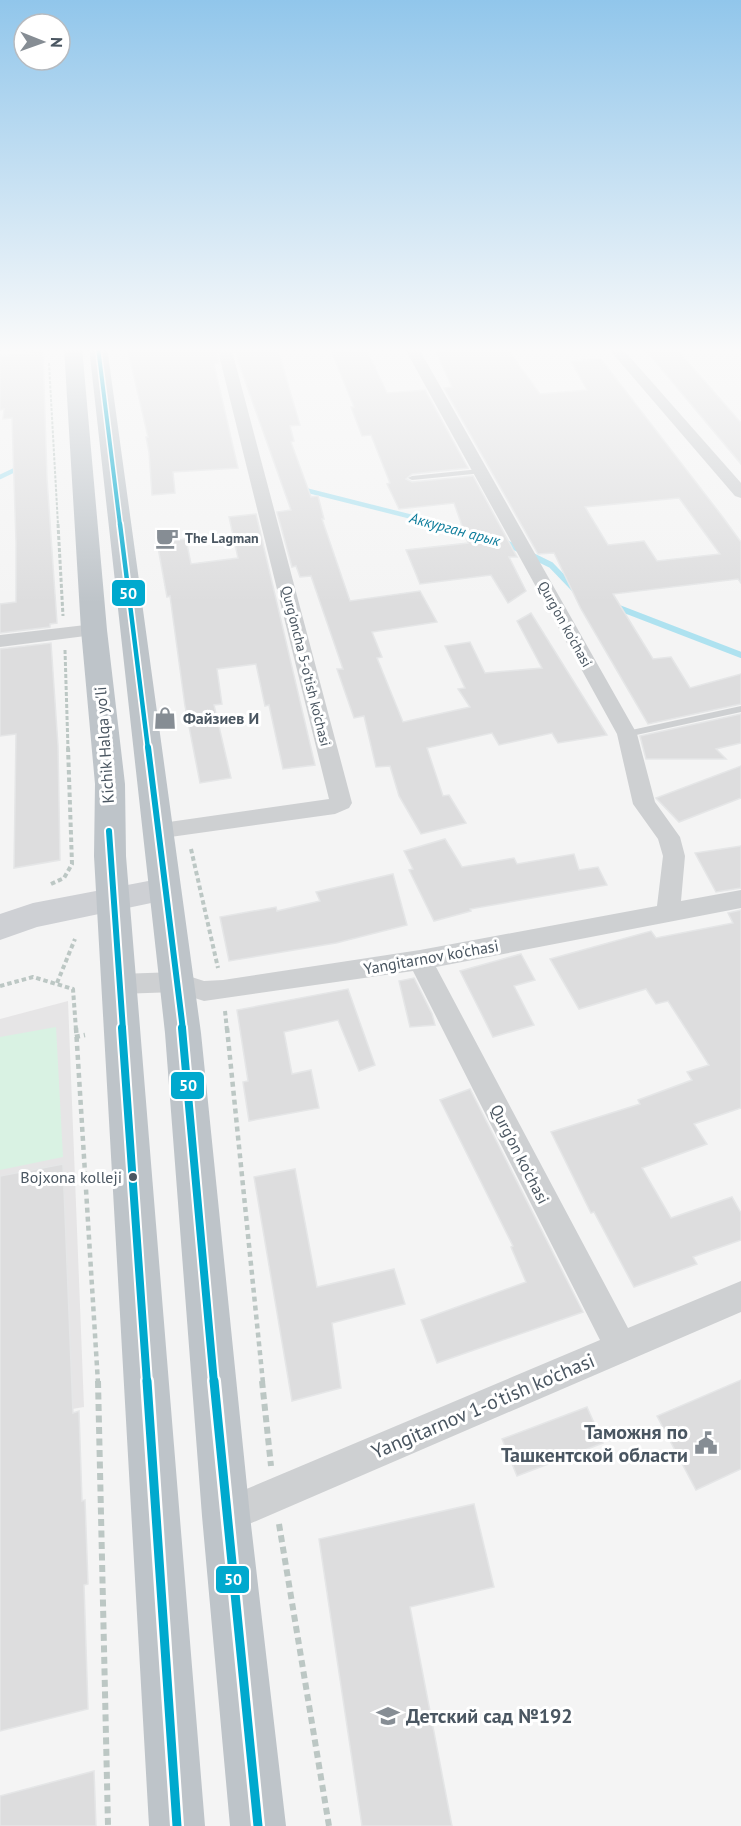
<svg xmlns="http://www.w3.org/2000/svg" width="741" height="1826" viewBox="0 0 741 1826" font-family="'PT Sans',sans-serif">
<rect width="100%" height="100%" fill="#f4f4f4"/>
<polygon fill="#e6e5e6" points="68,1001 84,1407 0,1421 0,1019"/>
<polygon fill="#d9f2e3" points="56,1027 63,1157 0,1170 0,1037"/>
<g fill="none" stroke-linecap="round" stroke-linejoin="round">
<g stroke="#aee2f0" stroke-width="4.5">
<polyline points="0,477 23,466"/>
<polyline points="301,489 444,525"/>
</g>
<g stroke="#aee2f0" stroke-width="6">
<polyline points="438,524 473,533"/>
<polyline points="502,541 551,565 575,590"/>
<polyline points="614,606 741,655"/>
</g>
</g>
<g fill="#ddddde" stroke="#e5e6e7" stroke-width="1.5" fill-rule="evenodd">
<polygon points="215,347 219,363 214,364 238,468 173,472 175,493 152,495 149,452 146,437 148,437 128,351"/>
<polygon points="233,347 277,347 300,425 290,426 294,441 291,442 311,497 318,496 324,519 322,519 350,601 420,591 437,622 372,632 382,657 377,658 403,722 470,707 458,689 465,688 445,646 470,642 485,673 542,668 517,621 531,613 607,735 558,743 552,733 499,745 492,733 427,748 443,796 449,795 466,823 421,834 399,796 390,766 376,767 364,716 354,718 337,669 343,669 311,576 300,577 296,566 292,567 277,512 291,510"/>
<path d="M472,347H506L540,394L587,390L571,361L601,359L722,516L741,542V583L738,579L613,594L653,659L671,657L690,688L741,674V704L648,724L581,609L554,553L538,554L444,388L452,387L436,352L473,349ZM679,498L720,554L657,561L644,541L608,545L585,507Z"/>
<polygon points="643,347 675,347 741,423 741,464"/>
<polygon points="367,350 387,393 425,390 468,468 412,474 406,479 412,482 473,476 517,557 509,557 526,591 508,603 491,575 420,584 406,550 468,543 454,503 399,509 387,484 390,483 371,435 362,436 351,407 354,407 332,353"/>
<polygon points="43,352 47,479 57,623 50,624 50,627 0,633 0,604 16,602 16,542 12,418 3,419 4,409 0,410 0,356"/>
<polygon points="256,514 315,765 283,769 269,705 265,706 256,664 217,669 222,704 214,705 231,778 200,783 185,706 170,596 167,597 157,542 186,539 191,564 238,558 229,517"/>
<polygon points="51,643 58,746 60,860 14,868 16,734 0,736 0,649"/>
<polygon points="741,714 741,743 716,749 726,759 646,759 640,736"/>
<polygon points="741,766 741,798 679,822 656,798"/>
<polygon points="445,839 462,867 514,858 517,864 574,854 579,870 598,867 607,885 470,909 471,911 434,921 409,870 413,869 404,851"/>
<polygon points="741,846 741,888 716,892 695,853"/>
<polygon points="393,874 407,925 336,943 229,961 220,917 276,907 277,911 320,901 316,892"/>
<polygon points="741,910 741,1108 694,1124 707,1144 642,1168 671,1218 732,1197 741,1213 741,1240 693,1257 697,1264 634,1287 594,1212 591,1213 551,1132 640,1104 638,1100 692,1080 687,1072 709,1065 668,1001 656,1004 646,989 579,1009 550,959 651,931 656,938 733,923 728,913"/>
<polygon points="521,954 535,980 514,986 534,1025 493,1037 460,971"/>
<polygon points="414,978 432,1014 435,1025 410,1027 399,981"/>
<polygon points="348,989 375,1065 359,1071 338,1020 284,1032 292,1074 311,1070 319,1108 249,1121 243,1082 248,1081 237,1010"/>
<polygon points="470,1089 583,1312 437,1363 421,1320 526,1282 511,1247 513,1246 440,1100"/>
<polygon points="63,1164 73,1413 79,1411 82,1501 85,1500 88,1584 84,1585 88,1709 0,1731 0,1176"/>
<polygon points="295,1169 317,1287 394,1269 405,1304 332,1323 341,1388 292,1401 254,1177"/>
<polygon points="741,1380 741,1469 696,1490 657,1416"/>
<polygon points="587,1407 603,1443 517,1476 502,1439"/>
<polygon points="474,1504 494,1587 410,1607 452,1826 362,1826 319,1539"/>
<polygon points="94,1771 96,1826 0,1826 0,1796"/>
</g>
<g fill="none" stroke-linecap="round" stroke-linejoin="round">
<polyline stroke="#bcc7c4" stroke-width="2" stroke-dasharray="3 1.5" stroke-linecap="butt" points="49,363 58,525"/>
<g stroke="#bcc7c4" stroke-width="3" stroke-dasharray="4 2" stroke-linecap="butt">
<polyline points="58,524 63,616"/>
<polyline points="65,650 68,749"/>
</g>
<g stroke="#bcc7c4" stroke-width="4" stroke-dasharray="4.5 3" stroke-linecap="butt">
<polyline points="191,849 218,968"/>
<polyline points="51,884 64,878 72,864 68,747"/>
<polyline points="57,983 75,939"/>
<polyline points="0,986 33,977 73,989 76,1030"/>
<polyline points="225,1011 227,1030"/>
</g>
<g stroke="#bcc7c4" stroke-width="4.5" stroke-dasharray="5 4" stroke-linecap="butt">
<polyline points="76,1028 98,1383"/>
<polyline points="227,1028 263,1383"/>
<polyline points="75,1037 85,1035"/>
</g>
<g stroke="#bcc7c4" stroke-width="6" stroke-dasharray="7 4.5" stroke-linecap="butt">
<polyline points="98,1381 108,1826"/>
<polyline points="262,1381 271,1466"/>
<polyline points="279,1524 329,1826"/>
</g>
<g fill="#ced0d2" fill-rule="evenodd">
<polygon points="480,469 483,469 483,473 412,480 408,478 412,476"/>
<polygon points="741,706 741,712 627,737 622,734 627,731"/>
</g>
<g fill="#ced0d2" fill-rule="evenodd">
<polygon points="217,347 231,347 352,803 349,808 335,814 156,839 148,837 145,831 148,825 329,799"/>
<polygon points="404,347 418,347 637,734 655,802 680,837 685,856 681,901 741,890 741,908 436,967 628,1328 741,1281 741,1312 226,1534 213,1529 208,1516 213,1503 600,1340 413,971 204,1001 176,992 119,994 110,991 106,984 110,977 119,974 176,972 204,981 223,980 420,950 657,906 663,856 658,839 633,804 617,734"/>
<polygon points="607,347 621,347 741,483 741,498 735,496"/>
<polygon points="94,624 103,630 101,634 0,647 0,635"/>
</g>
<polygon fill="#ced0d4" fill-rule="evenodd" points="164,878 175,882 180,890 175,898 37,927 0,940 0,914 33,903"/>
<g fill="#bec4c9" fill-rule="evenodd">
<polygon points="64,347 82,347 107,630 125,784 126,856 205,1826 149,1826 94,856 95,784 81,630"/>
<polygon points="89,347 107,347 201,1033 250,1516 286,1826 230,1826 202,1516 165,1033"/>
</g>
<g stroke="#fff" stroke-width="7">
<polyline id="bus-1-far4" points="98,347 120,525"/>
</g>
<g stroke="#fff" stroke-width="8">
<polyline id="bus-1-far3" points="120,524 148,749"/>
</g>
<g stroke="#fff" stroke-width="10">
<g id="bus-1-far2">
<polyline points="148,747 183,1030"/>
<polyline points="109,831 123,1030"/>
</g>
</g>
<g stroke="#fff" stroke-width="12">
<g id="bus-1-far1">
<polyline points="122,1028 147,1383"/>
<polyline points="182,1028 214,1383"/>
</g>
</g>
<g stroke="#fff" stroke-width="14">
<g id="bus-1">
<polyline points="147,1381 177,1826"/>
<polyline points="214,1381 258,1826"/>
</g>
</g>
<use href="#bus-1-far4" stroke="#00a9ce" stroke-width="4"/>
<use href="#bus-1-far3" stroke="#00a9ce" stroke-width="4.5"/>
<use href="#bus-1-far2" stroke="#00a9ce" stroke-width="6"/>
<use href="#bus-1-far1" stroke="#00a9ce" stroke-width="8"/>
<use href="#bus-1" stroke="#00a9ce" stroke-width="9"/>
</g>
<linearGradient id="sky" x2="0" y2="1"><stop stop-color="#91c6eb"/><stop offset="0.58" stop-color="#fafafa"/><stop offset="1" stop-color="#fafafa" stop-opacity="0"/></linearGradient>
<rect width="741" height="603" fill="url(#sky)"/>
<defs>
<g id="cafe-bare" transform="scale(1.8)"><path d="M-5.5-4.5H6V0H3Q3 3.5 0 3.5H-2.5Q-5.5 3.5-5.5 0ZM3-3.2v2h1.7v-2ZM-6 4.5H4V6H-6Z" fill="#868d94" stroke="#fff" stroke-width="2.5" paint-order="stroke"/></g>
<g id="shop-bare" transform="scale(1.8)"><path d="M-5-2.5h2.3a2.7 3.5 0 0 1 5.4 0H5L5.5 6h-11ZM-1.5-2.5h3a1.5 2.3 0 0 0-3 0Z" fill="#868d94" stroke="#fff" stroke-width="2.5" paint-order="stroke"/></g>
<g id="civic-bare" transform="scale(1.8)"><path d="M-.6-6.5H3V-4.5H.6V-3L4-1V1h2V6H-6V1h2V-1L-.6-3ZM-1.2 2.5V6h2.4V2.5Z" fill="#868d94" stroke="#fff" stroke-width="2.5" paint-order="stroke"/></g>
<g id="school-bare" transform="scale(1.8)"><path d="M0-5L7-2L0 1L-7-2ZM-4 1L0 2.5L4 1V4Q0 6-4 4Z" fill="#868d94" stroke="#fff" stroke-width="2.5" paint-order="stroke"/></g>
</defs>
<g fill-rule="evenodd">
<use href="#cafe-bare" x="167" y="538"/>
<use href="#shop-bare" x="165" y="718"/>
<use href="#civic-bare" x="706" y="1443"/>
<use href="#school-bare" x="388" y="1716"/>
</g>
<circle fill="#4a5661" stroke="#fff" stroke-width="2" cx="133" cy="1177" r="5"/>
<g text-anchor="middle" dominant-baseline="central" stroke-width="6" stroke-linejoin="round" paint-order="stroke">
<g font-size="14" font-weight="bold" fill="#4a5661" stroke="#fff" text-anchor="start">
<text x="185" y="538">The Lagman</text>
</g>
<g font-size="14" fill="#4a5661" stroke="#fff">
<text transform="translate(565 624) rotate(61)">Qurg'on ko'chasi</text>
<text transform="translate(306 666) rotate(76)">Qurg'oncha 5-o'tish ko'chasi</text>
</g>
<g font-size="15" font-style="italic" fill="#0c7c9b" stroke="#fff">
<text transform="translate(455 529) rotate(15)">Аккурган арык</text>
</g>
<g font-size="16" font-weight="bold" fill="#4a5661" stroke="#fff" text-anchor="start">
<text x="183" y="718">Файзиев И</text>
</g>
<g font-size="16" fill="#4a5661" stroke="#fff">
<text transform="translate(104 745) rotate(-94)">Kichik Halqa yo'li</text>
<text transform="translate(431 957) rotate(-10)">Yangitarnov ko'chasi</text>
<text transform="translate(520 1154) rotate(63)">Qurg'on ko'chasi</text>
</g>
<g font-size="16" fill="#4a5661" stroke="#fff" text-anchor="end">
<text x="122" y="1177">Bojxona kolleji</text>
</g>
<g font-size="20" fill="#4a5661" stroke="#fff">
<text transform="translate(483 1406) rotate(-23)">Yangitarnov 1-o'tish ko'chasi</text>
</g>
<g font-size="20" font-weight="bold" fill="#4a5661" stroke="#fff" text-anchor="end">
<text x="688" y="1432">Таможня по<tspan x="688" dy="23">Ташкентской области</tspan></text>
<text x="406" y="1716" text-anchor="start">Детский сад №192</text>
</g>
</g>
<g stroke="#fff" stroke-width="2">
<rect x="111" y="579" width="35" height="28" rx="6" fill="#00a9ce"/>
<rect x="170" y="1071" width="35" height="29" rx="6" fill="#00a9ce"/>
<rect x="215" y="1565" width="35" height="29" rx="6" fill="#00a9ce"/>
</g>
<g font-size="16" text-anchor="middle" font-weight="bold" fill="#fff">
<text x="128" y="599">50</text>
<text x="188" y="1091">50</text>
<text x="233" y="1585">50</text>
</g>
<g transform="translate(42 42) rotate(91)"><circle r="28" fill="#ffffff" stroke="#b7bbc0" stroke-width="1.5"/>
<path d="M0-4.5L10 22L0 15L-10 22Z" fill="#868d94"/>
<text y="-9" font-size="16" font-weight="bold" text-anchor="middle" fill="#4a5661">N</text>
</g>
</svg>
